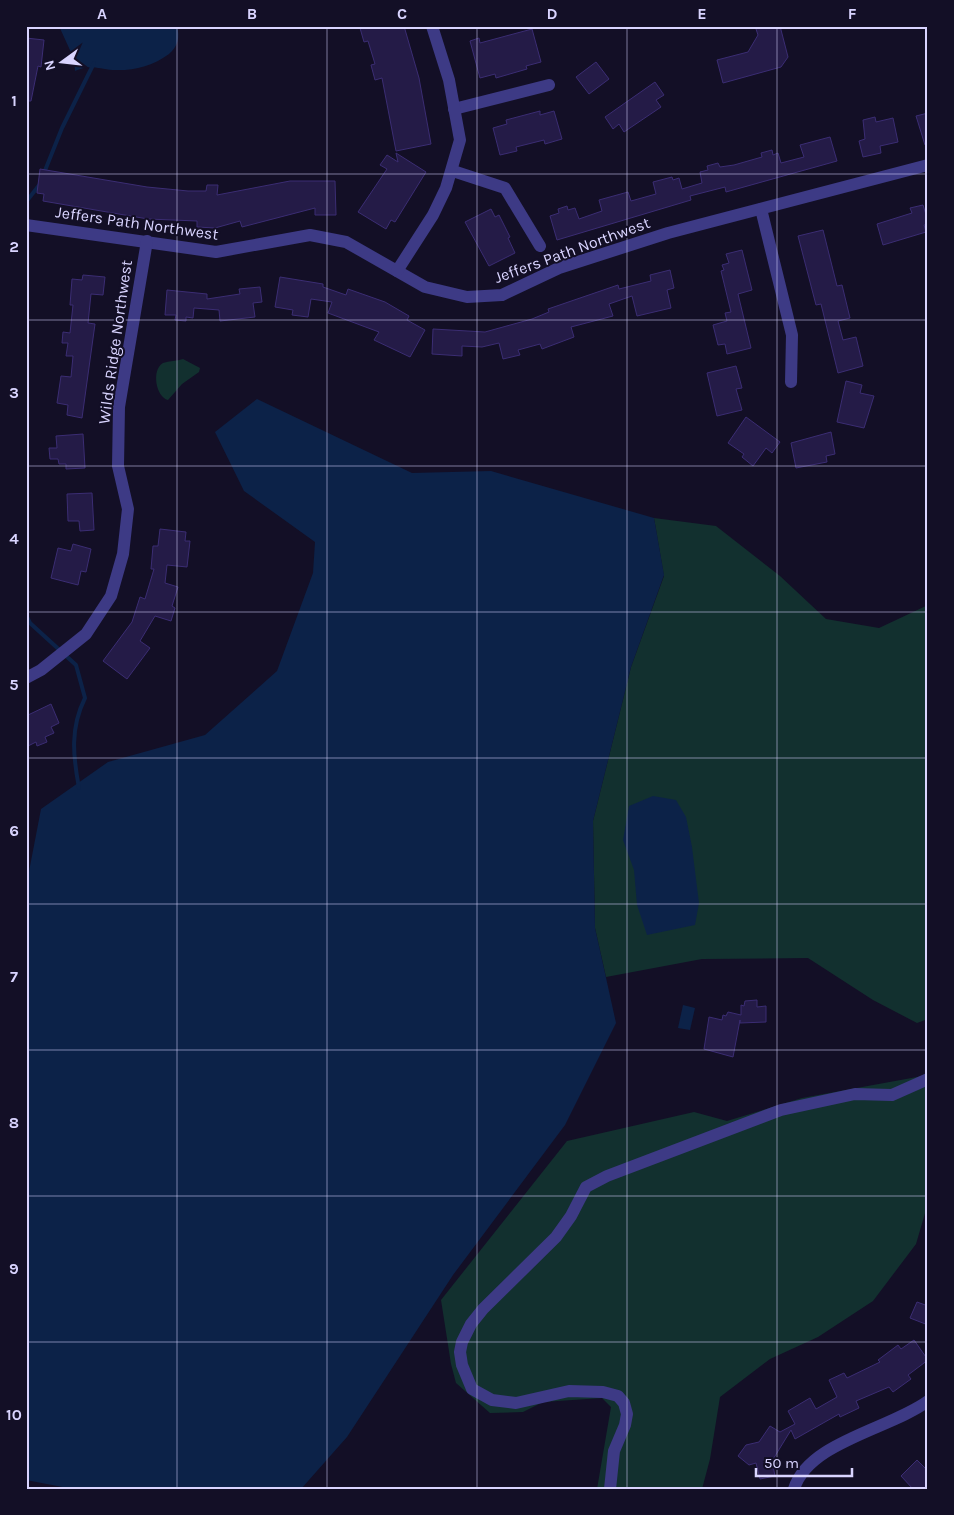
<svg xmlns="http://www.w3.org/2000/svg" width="954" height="1515" viewBox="0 0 954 1515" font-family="Karla,sans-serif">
<rect width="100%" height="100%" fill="#130f26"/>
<g fill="#12302f">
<path d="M183,359L200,368L199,372L182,384L168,400C156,397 151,370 163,363C169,361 177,361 183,359Z"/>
<polygon points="654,518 716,526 780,576 826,619 879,628 928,605 928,1019 917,1023 873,1000 808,958 702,959 606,977 595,928 593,821 631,667 664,576"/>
<polygon points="928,1075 928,1203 916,1244 873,1301 818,1337 770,1359 720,1397 710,1459 702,1489 597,1489 611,1407 602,1398 543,1402 523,1412 490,1413 456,1383 451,1364 441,1300 567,1141 694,1112 727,1121 802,1098"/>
</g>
<g fill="#0c2248">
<path d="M59,26H177C180,38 178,46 169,54C153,66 133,71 113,70C97,69 91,64 75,71L74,59Z"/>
<polygon points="257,399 412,473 491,471 654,518 664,575 631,667 593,821 595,928 616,1023 565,1125 453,1275 347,1437 301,1489 73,1489 26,1480 26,1049 29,1045 26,1011 26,887 41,809 108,762 205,735 277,671 313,573 315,542 244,491 215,432"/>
<polygon points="653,796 676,800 686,817 692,847 699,903 695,925 647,935 637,905 634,870 623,840 629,806"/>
<polygon points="683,1005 695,1008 690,1030 678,1028"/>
</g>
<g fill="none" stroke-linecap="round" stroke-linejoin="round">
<g stroke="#0c2248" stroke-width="4">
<polyline points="44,173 62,128 94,63"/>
<polyline points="26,202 40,184"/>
<path d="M26,615L30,623L76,665L85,698C70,728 73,756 79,788"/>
</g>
</g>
<g fill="#241b47" stroke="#3b2d73">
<polygon points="367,26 404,26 419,78 431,144 396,151 382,78 375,80 371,65 375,64 368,41 364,42 360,28"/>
<polygon points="755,26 780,26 788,57 781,67 723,83 717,60 748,52 758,35"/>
<polygon points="532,29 541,62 526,66 527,69 496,78 495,74 480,78 470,41 479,38 480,43"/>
<polygon points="26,38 44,40 41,67 38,66 31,101 26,101"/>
<polygon points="596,62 609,79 589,94 576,77"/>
<polygon points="655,82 664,95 656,100 661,107 624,132 619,124 613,129 605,117"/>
<polygon points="540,111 540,115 554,111 562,139 545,144 544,140 516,147 517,151 500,155 493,128 507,124 506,120"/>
<polygon points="928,113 928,145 925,145 916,116"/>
<polygon points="875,117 876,122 893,118 898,142 880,146 881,153 863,157 859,141 865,139 863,120"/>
<polygon points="830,137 837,161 726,192 725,187 690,196 691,200 557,240 550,216 559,213 558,209 567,206 568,210 575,208 579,219 602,211 599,200 628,192 631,201 656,194 653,182 672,177 673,180 679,178 682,189 702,183 700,172 708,170 707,166 718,163 720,167 734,165 762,157 761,153 772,150 773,155 778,153 781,163 804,157 800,145"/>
<polygon points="396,153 426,172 395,222 391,220 386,229 358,212 387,169 380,165 387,155 398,162"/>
<polygon points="40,169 147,187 188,191 206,191 207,185 218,185 217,195 290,181 335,181 336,215 315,215 315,208 242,227 240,221 215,228 197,227 197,221 148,219 43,201 44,194 37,193"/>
<polygon points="923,205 928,221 928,224 924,225 926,232 883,245 877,224 912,213 910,208"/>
<polygon points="491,209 495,217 499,215 510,237 508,238 515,253 489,266 465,222"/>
<polygon points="823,230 837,286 842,285 850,318 838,321 843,340 856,337 863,366 838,373 821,304 816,305 798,236"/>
<polygon points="742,250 752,290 738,294 751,348 727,354 725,344 718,345 713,325 727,321 725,313 731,312 721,271 724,270 722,265 729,263 726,254"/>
<polygon points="670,270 674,288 667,290 671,308 637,316 632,296 609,304 613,316 571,327 574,337 542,349 540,344 518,350 520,355 503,359 499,343 482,347 462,346 462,356 432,354 433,329 485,332 532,319 549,312 548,309 618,285 619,289 651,281 650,275"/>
<polygon points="83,275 105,277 103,295 91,294 88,323 95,324 82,418 67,415 68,405 57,403 61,376 71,377 73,356 66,356 68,343 62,343 63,332 70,333 73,305 70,305 72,279 82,280"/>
<polygon points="280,277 323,284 323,287 346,295 348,289 385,302 409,316 407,320 425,330 410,357 374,340 379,332 328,313 332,302 311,299 308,317 292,315 293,310 275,307"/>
<polygon points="260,287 262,302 253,303 255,317 220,321 219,310 194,308 193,318 186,317 186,321 175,320 176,315 165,315 167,290 207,294 207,299 240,294 239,289"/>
<polygon points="736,366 742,388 736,389 742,410 717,416 707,373"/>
<polygon points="846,381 862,385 860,393 874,396 864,428 837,422"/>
<polygon points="746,417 780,442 772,453 766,448 753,466 742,457 744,454 728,443"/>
<polygon points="831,432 835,454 826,456 827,462 796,468 791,443"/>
<polygon points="83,434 85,468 66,469 66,464 59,464 58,459 50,459 49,448 57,448 56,436"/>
<polygon points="92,493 94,530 80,531 79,521 68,521 67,494"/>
<polygon points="160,529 186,532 185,541 190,541 187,567 167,565 165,583 178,587 172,606 175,608 171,621 155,616 140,641 150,648 127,679 103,661 132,622 140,597 145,599 154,569 151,569 153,546 158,546"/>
<polygon points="73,544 91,549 86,572 81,571 78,585 51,578 58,548 71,551"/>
<polygon points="51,704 59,723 51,727 54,733 45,737 47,742 37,746 36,742 26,747 26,716"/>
<polygon points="757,1000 757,1007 766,1006 766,1022 740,1023 740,1020 733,1057 704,1049 709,1017 722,1020 723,1015 726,1016 728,1012 741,1015 741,1005 744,1006 745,1001"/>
<polygon points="917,1302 928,1306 928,1325 910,1318"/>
<polygon points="914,1340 928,1360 908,1375 911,1379 893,1392 889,1387 856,1401 859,1408 840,1417 839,1414 795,1439 791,1430 772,1461 775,1476 760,1479 756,1463 749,1465 738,1456 746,1445 759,1442 770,1426 780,1432 795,1424 788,1411 810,1398 816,1409 837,1397 829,1380 844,1373 847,1378 880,1362 878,1360 898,1345 901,1349"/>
<polygon points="917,1460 928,1471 928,1489 913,1489 901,1476"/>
</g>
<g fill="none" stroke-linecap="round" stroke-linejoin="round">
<g stroke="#3d3a85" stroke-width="12">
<polyline points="454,109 549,85"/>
<polyline points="453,171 505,188 540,246"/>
<polyline points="761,209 792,335 791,382"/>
<polyline points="26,225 216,252 310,235 346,242 425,287 467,297 502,295 559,268 668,233 928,165"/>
<polyline points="397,271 433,215 446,188 460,140 449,80 432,26"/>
<polyline points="26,678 41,670 86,634 111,596 123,554 128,509 118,466 119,407 147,241"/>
<polyline points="610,1489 614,1451 625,1425 627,1414 624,1403 618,1396 603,1392 569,1391 516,1403 492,1400 472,1389 462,1365 460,1352 462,1342 471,1324 483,1309 556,1237 571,1216 586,1187 607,1176 781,1110 855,1094 892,1095 928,1079"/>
<path d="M794,1489C808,1442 890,1429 928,1401"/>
</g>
</g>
<path fill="none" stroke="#d9d4ff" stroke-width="1" stroke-opacity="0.55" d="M177,26V1489M327,26V1489M477,26V1489M627,26V1489M777,26V1489M26,174H928M26,320H928M26,466H928M26,612H928M26,758H928M26,904H928M26,1050H928M26,1196H928M26,1342H928"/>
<g text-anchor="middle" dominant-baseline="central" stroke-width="4" stroke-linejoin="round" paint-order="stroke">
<g font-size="16" fill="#d9d4ff" stroke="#130f26">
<text transform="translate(137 223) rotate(8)">Jeffers Path Northwest</text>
<text transform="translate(572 250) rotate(-20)">Jeffers Path Northwest</text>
<text transform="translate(115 342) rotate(-82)">Wilds Ridge Northwest</text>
</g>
</g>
<rect width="954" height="1515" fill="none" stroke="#130f26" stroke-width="55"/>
<g transform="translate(62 62) rotate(255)" stroke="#130f26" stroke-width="4" paint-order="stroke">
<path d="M0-4L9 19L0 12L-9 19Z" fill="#d9d4ff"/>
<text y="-8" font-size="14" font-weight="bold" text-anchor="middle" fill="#d9d4ff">N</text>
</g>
<path d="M756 1468v8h96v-8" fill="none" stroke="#d9d4ff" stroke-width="2.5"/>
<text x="764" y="1468" font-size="15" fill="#d9d4ff" stroke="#130f26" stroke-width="4" paint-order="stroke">50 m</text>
<rect x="28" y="28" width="898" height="1460" fill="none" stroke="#d9d4ff" stroke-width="2"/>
<g font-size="16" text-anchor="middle" font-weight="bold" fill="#d9d4ff">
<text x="102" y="19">A</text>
<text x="252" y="19">B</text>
<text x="402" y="19">C</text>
<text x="552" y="19">D</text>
<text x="702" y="19">E</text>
<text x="852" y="19">F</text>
<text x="14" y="106">1</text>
<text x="14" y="252">2</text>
<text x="14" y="398">3</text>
<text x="14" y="544">4</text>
<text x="14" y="690">5</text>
<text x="14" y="836">6</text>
<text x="14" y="982">7</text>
<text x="14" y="1128">8</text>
<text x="14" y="1274">9</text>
<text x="14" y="1420">10</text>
</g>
</svg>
